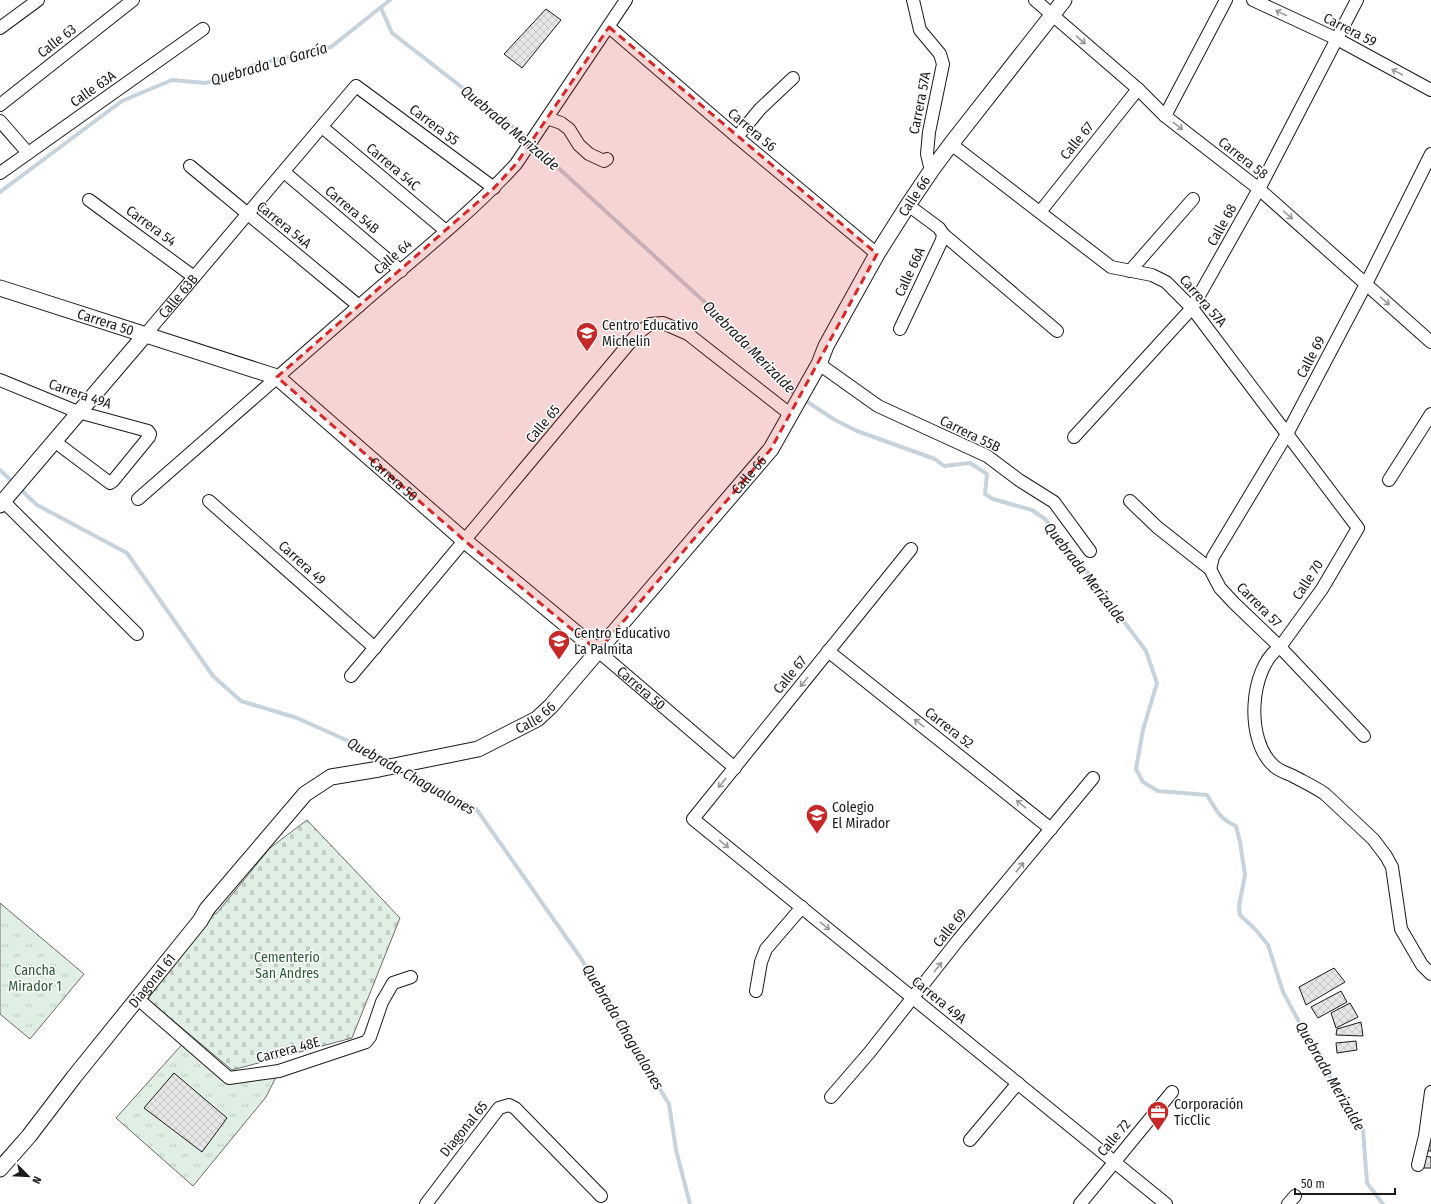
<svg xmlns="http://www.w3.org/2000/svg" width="1431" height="1204" viewBox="0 0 1431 1204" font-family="'Fira Sans Condensed',sans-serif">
<defs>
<pattern id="cemetery-stones" width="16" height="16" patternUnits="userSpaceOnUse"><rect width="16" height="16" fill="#e0efe3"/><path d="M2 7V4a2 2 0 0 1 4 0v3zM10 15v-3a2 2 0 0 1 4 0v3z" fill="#c0ccc2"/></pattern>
<pattern id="park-tufts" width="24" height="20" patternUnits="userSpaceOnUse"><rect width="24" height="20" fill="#e0efe3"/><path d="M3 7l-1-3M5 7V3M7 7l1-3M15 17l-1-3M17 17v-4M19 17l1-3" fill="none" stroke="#c0ccc2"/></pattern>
<pattern id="building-cross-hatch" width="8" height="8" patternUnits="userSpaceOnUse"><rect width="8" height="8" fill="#e6e6e6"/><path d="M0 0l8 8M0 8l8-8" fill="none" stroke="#c5c5c5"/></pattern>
</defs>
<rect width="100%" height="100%" fill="#fff"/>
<polygon fill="url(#cemetery-stones)" stroke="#6a6a6a" points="307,820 400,918 352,1038 232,1070 144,996 200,921 217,913 270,848"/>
<g fill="url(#park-tufts)" stroke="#6a6a6a">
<polygon points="0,903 84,974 30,1039 0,1014"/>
<polygon points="186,1040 229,1078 279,1071 266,1097 193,1186 116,1118"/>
</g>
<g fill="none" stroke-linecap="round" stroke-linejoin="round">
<g stroke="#c6d2dc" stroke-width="4">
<polyline points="381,8 392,33 517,130 710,307 784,386 797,395"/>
<polyline points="0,192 122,101 172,80 206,83 255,65 331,47 390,0"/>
<path d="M803,399L835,420L857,431L935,459L944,466L970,463L987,474L985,494L993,499L1032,510L1045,519L1084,568L1146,651L1157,683L1143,730L1136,769L1143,782L1158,791L1207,795C1216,809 1219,819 1236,826L1240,842L1245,875L1239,906L1240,915L1256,930L1268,945L1283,992L1304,1031L1319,1062L1343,1094L1363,1130L1367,1183L1383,1204"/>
<polyline points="0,470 14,483"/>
<polyline points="19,488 37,505 127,553 213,676 241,701 297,718 373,752 391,762"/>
<polyline points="402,768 477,810 580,957 669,1104 676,1150 690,1204"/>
</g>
</g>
<g fill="url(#building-cross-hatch)" stroke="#1a1a1a">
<polygon points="546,9 561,20 522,68 504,54"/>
<polygon points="1334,968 1345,982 1306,1005 1299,987"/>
<polygon points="1341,991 1347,1002 1318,1018 1311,1007"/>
<polygon points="1350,1003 1358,1017 1336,1028 1331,1013"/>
<polygon points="1361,1022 1363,1036 1336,1035 1337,1029"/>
<polygon points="1356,1041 1357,1050 1337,1053 1336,1043"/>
<polygon points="174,1073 227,1118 202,1152 144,1108"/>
<polygon points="1429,1140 1431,1140 1431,1151 1425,1151"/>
<polygon points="1423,1156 1431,1157 1431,1168 1421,1168"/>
</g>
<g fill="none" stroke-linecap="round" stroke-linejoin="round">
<g stroke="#1a1a1a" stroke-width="14">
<g id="minor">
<polyline points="913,0 920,30 940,54 943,64 929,132 927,154 931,171"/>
<polyline points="1035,0 1138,89 1165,116 1259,189 1431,342"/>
<polyline points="1253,0 1337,39 1431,90"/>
<polyline points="609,27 737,137 877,254"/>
<polyline points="0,28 38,0"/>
<polyline points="0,105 133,0"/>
<polyline points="1165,116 1226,0"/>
<polyline points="547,118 561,123 569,129 579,145 589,154 604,161 607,159"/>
<polyline points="0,121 28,153"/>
<polyline points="322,127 446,231"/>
<polyline points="737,137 760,109 793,78"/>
<path d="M951,144L1111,267L1152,275L1166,282L1192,308L1358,528L1322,589L1280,647C1249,668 1245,741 1274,766C1279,771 1287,773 1293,776C1304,782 1315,787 1325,794L1373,839L1386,856L1392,867L1401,929L1422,965L1431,974"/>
<polyline points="190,166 359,306"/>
<polyline points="284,172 401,271"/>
<polyline points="0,173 203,29"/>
<polyline points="89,200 194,277"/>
<polyline points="1040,212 1138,89"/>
<polyline points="943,234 1057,331"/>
<polyline points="1130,271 1193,199"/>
<polyline points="900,329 942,240 943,234 939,228 908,205"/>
<path id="s1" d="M145,335L356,86L494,188"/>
<polyline points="819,364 878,406 987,456 1019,480 1054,502 1090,551"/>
<polyline points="0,380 78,412 148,431 150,434 149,437 113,481 110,483 54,441"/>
<polyline points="1074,437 1192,308 1259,189 1357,0"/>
<polyline points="1389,480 1431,414"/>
<path d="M138,499C215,432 291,365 368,298C418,255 471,213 516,164L626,0"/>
<polyline points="3,501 137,634"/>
<polyline points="209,501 375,648"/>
<polyline points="1130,501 1157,527 1210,569 1220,588 1234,603 1280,647 1364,736"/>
<polyline points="911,549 693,819 1166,1204"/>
<polyline points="1210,569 1213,557 1287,434 1366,284 1431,154"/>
<path id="s2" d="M598,651L735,768"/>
<polyline points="828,651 1051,829"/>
<polyline points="351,676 637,334 650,324 663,323 688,334 790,414"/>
<polyline points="756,991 761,962 766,949 802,907"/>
<polyline points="138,999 229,1078 279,1071 366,1042 370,1037 382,1002 393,983 411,977"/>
<polyline points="831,1097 869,1053 959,939 1093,778"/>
<polyline points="970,1140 1018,1083"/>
<polyline points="1418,1165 1425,1136 1431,1092"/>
<polyline points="426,1204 499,1108 509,1105 515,1108 601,1196"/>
<polyline points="1080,1204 1172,1092"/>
<polyline points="1288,1204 1295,1196"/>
</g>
</g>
<g stroke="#1a1a1a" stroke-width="17">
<g id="tertiary">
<path id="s3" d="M0,288L277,377L465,541L598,651"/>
<polyline points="0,505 145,335"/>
<path id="s4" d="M0,1169L29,1136L74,1077L200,921L207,909L305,794L331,777L379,769L478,749L537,719L551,706L771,449L819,364L826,346L842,317L877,254L908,205L931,171L951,144L1064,0"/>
</g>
</g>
<use href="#minor" stroke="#fff" stroke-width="12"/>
<use href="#tertiary" stroke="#fff" stroke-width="15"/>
</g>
<defs><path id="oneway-shaft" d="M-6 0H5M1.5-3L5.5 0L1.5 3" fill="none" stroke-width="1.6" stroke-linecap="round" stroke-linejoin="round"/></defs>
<g stroke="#989898">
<use href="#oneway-shaft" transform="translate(1281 13) rotate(-155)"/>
<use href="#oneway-shaft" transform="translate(1081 40) rotate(41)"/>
<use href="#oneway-shaft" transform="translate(1397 72) rotate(-152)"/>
<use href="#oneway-shaft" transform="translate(1178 126) rotate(38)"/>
<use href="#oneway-shaft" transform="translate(1288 215) rotate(42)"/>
<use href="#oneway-shaft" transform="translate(1385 301) rotate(42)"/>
<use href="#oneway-shaft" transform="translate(804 682) rotate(129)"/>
<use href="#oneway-shaft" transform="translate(919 723) rotate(-142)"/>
<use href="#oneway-shaft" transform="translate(722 783) rotate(129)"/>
<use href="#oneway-shaft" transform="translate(1021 804) rotate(-141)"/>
<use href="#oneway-shaft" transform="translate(724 844) rotate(39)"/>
<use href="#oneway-shaft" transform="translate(1020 867) rotate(-51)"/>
<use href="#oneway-shaft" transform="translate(825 926) rotate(39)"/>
<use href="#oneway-shaft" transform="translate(938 967) rotate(-52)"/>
</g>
<path fill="#d62828" fill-opacity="0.2" stroke="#d62828" stroke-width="3" stroke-dasharray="8 5" stroke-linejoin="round" d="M609,27L877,254L771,449L598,651L465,541L277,377L494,188L516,164Z"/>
<defs>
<g id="school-pin" transform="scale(1.15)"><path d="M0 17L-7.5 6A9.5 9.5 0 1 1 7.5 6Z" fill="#c62828" stroke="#fff"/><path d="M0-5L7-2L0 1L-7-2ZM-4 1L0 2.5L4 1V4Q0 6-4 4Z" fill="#fff"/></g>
<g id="office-pin" transform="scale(1.15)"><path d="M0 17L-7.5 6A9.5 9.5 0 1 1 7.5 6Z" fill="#c62828" stroke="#fff"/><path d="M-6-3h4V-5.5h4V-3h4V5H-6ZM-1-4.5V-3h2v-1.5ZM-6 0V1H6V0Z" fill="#fff"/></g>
</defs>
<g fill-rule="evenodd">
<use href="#school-pin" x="587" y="333"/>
<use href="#school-pin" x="559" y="641"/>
<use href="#school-pin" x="817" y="815"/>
<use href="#office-pin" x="1158" y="1112"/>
</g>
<g text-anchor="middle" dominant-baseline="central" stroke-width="3" stroke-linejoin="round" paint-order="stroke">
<g font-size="14" fill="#1a1a1a" stroke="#fff">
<text transform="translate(1350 30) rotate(27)">Carrera 59</text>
<text transform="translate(57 41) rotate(-38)">Calle 63</text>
<text transform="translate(93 89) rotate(-35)">Calle 63A</text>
<text transform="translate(920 103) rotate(-79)">Carrera 57A</text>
<text transform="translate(434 125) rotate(37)">Carrera 55</text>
<text transform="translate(752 130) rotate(40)">Carrera 56</text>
<text transform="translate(1077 141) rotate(-51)">Calle 67</text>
<text transform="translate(1243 158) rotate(38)">Carrera 58</text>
<text transform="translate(393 167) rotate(40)">Carrera 54C</text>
<text stroke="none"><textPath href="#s4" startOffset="1379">Calle 66</textPath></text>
<text transform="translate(352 210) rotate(40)">Carrera 54B</text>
<text transform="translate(284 225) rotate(39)">Carrera 54A</text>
<text transform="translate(1222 225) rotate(-61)">Calle 68</text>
<text transform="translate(151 226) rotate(36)">Carrera 54</text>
<text transform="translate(393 257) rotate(-41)">Calle 64</text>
<text transform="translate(910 272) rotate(-65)">Calle 66A</text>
<text stroke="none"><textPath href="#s1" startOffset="51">Calle 63B</textPath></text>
<text transform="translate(1203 301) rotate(49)">Carrera 57A</text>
<text stroke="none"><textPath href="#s3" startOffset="111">Carrera 50</textPath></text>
<text transform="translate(1311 357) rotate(-62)">Calle 69</text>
<text transform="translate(80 394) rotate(19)">Carrera 49A</text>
<text transform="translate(543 424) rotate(-50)">Calle 65</text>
<text transform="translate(970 434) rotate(26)">Carrera 55B</text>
<text stroke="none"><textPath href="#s4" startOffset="1054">Calle 66</textPath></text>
<text stroke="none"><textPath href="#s3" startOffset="446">Carrera 50</textPath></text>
<text transform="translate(302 563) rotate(42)">Carrera 49</text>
<text transform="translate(1308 580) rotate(-57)">Calle 70</text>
<text transform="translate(1259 605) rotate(45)">Carrera 57</text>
<text transform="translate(790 675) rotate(-51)">Calle 67</text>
<text stroke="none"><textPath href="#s2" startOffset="57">Carrera 50</textPath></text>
<text stroke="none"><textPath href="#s4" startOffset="730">Calle 66</textPath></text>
<text transform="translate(949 728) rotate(38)">Carrera 52</text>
<text transform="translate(950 928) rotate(-51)">Calle 69</text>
<text stroke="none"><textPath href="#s4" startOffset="242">Diagonal 61</textPath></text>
<text transform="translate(939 1000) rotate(39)">Carrera 49A</text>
<text transform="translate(288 1050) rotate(-15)">Carrera 48E</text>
<text transform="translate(464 1129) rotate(-51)">Diagonal 65</text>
<text transform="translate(1114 1138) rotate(-50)">Calle 72</text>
</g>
<g font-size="14" fill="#1a1a1a" stroke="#fff" text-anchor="start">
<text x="602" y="325">Centro Educativo<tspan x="602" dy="16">Michelin</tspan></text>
<text x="574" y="633">Centro Educativo<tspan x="574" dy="16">La Palmita</tspan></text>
<text x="832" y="807">Colegio<tspan x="832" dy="16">El Mirador</tspan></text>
<text x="1174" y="1104">Corporación<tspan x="1174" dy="16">TicClic</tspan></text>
</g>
<g font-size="14" fill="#2b5a34" stroke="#fff">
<text x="287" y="957">Cementerio<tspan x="287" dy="16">San Andres</tspan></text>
<text x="35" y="970">Cancha<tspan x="35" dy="16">Mirador 1</tspan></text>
</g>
<g font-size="15" font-style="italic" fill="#1a1a1a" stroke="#fff">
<text transform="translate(269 64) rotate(-16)">Quebrada La García</text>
<text transform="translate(510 128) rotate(40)">Quebrada Merizalde</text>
<text transform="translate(749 347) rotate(45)">Quebrada Merizalde</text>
<text transform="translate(1085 573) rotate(52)">Quebrada Merizalde</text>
<text transform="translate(411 776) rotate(29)">Quebrada Chagualones</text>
<text transform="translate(623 1027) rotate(59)">Quebrada Chagualones</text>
<text transform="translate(1330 1076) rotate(60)">Quebrada Merizalde</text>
</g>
</g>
<g transform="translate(28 1176) rotate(114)" stroke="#ffffff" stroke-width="3" paint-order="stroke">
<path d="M0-3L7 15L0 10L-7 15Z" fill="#1a1a1a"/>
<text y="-6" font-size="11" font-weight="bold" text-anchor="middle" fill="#1a1a1a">N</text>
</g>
<path d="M1295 1188v6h100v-6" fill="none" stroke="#1a1a1a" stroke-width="2"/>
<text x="1301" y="1188" font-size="12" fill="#1a1a1a" stroke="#ffffff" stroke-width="3" paint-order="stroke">50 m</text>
</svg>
